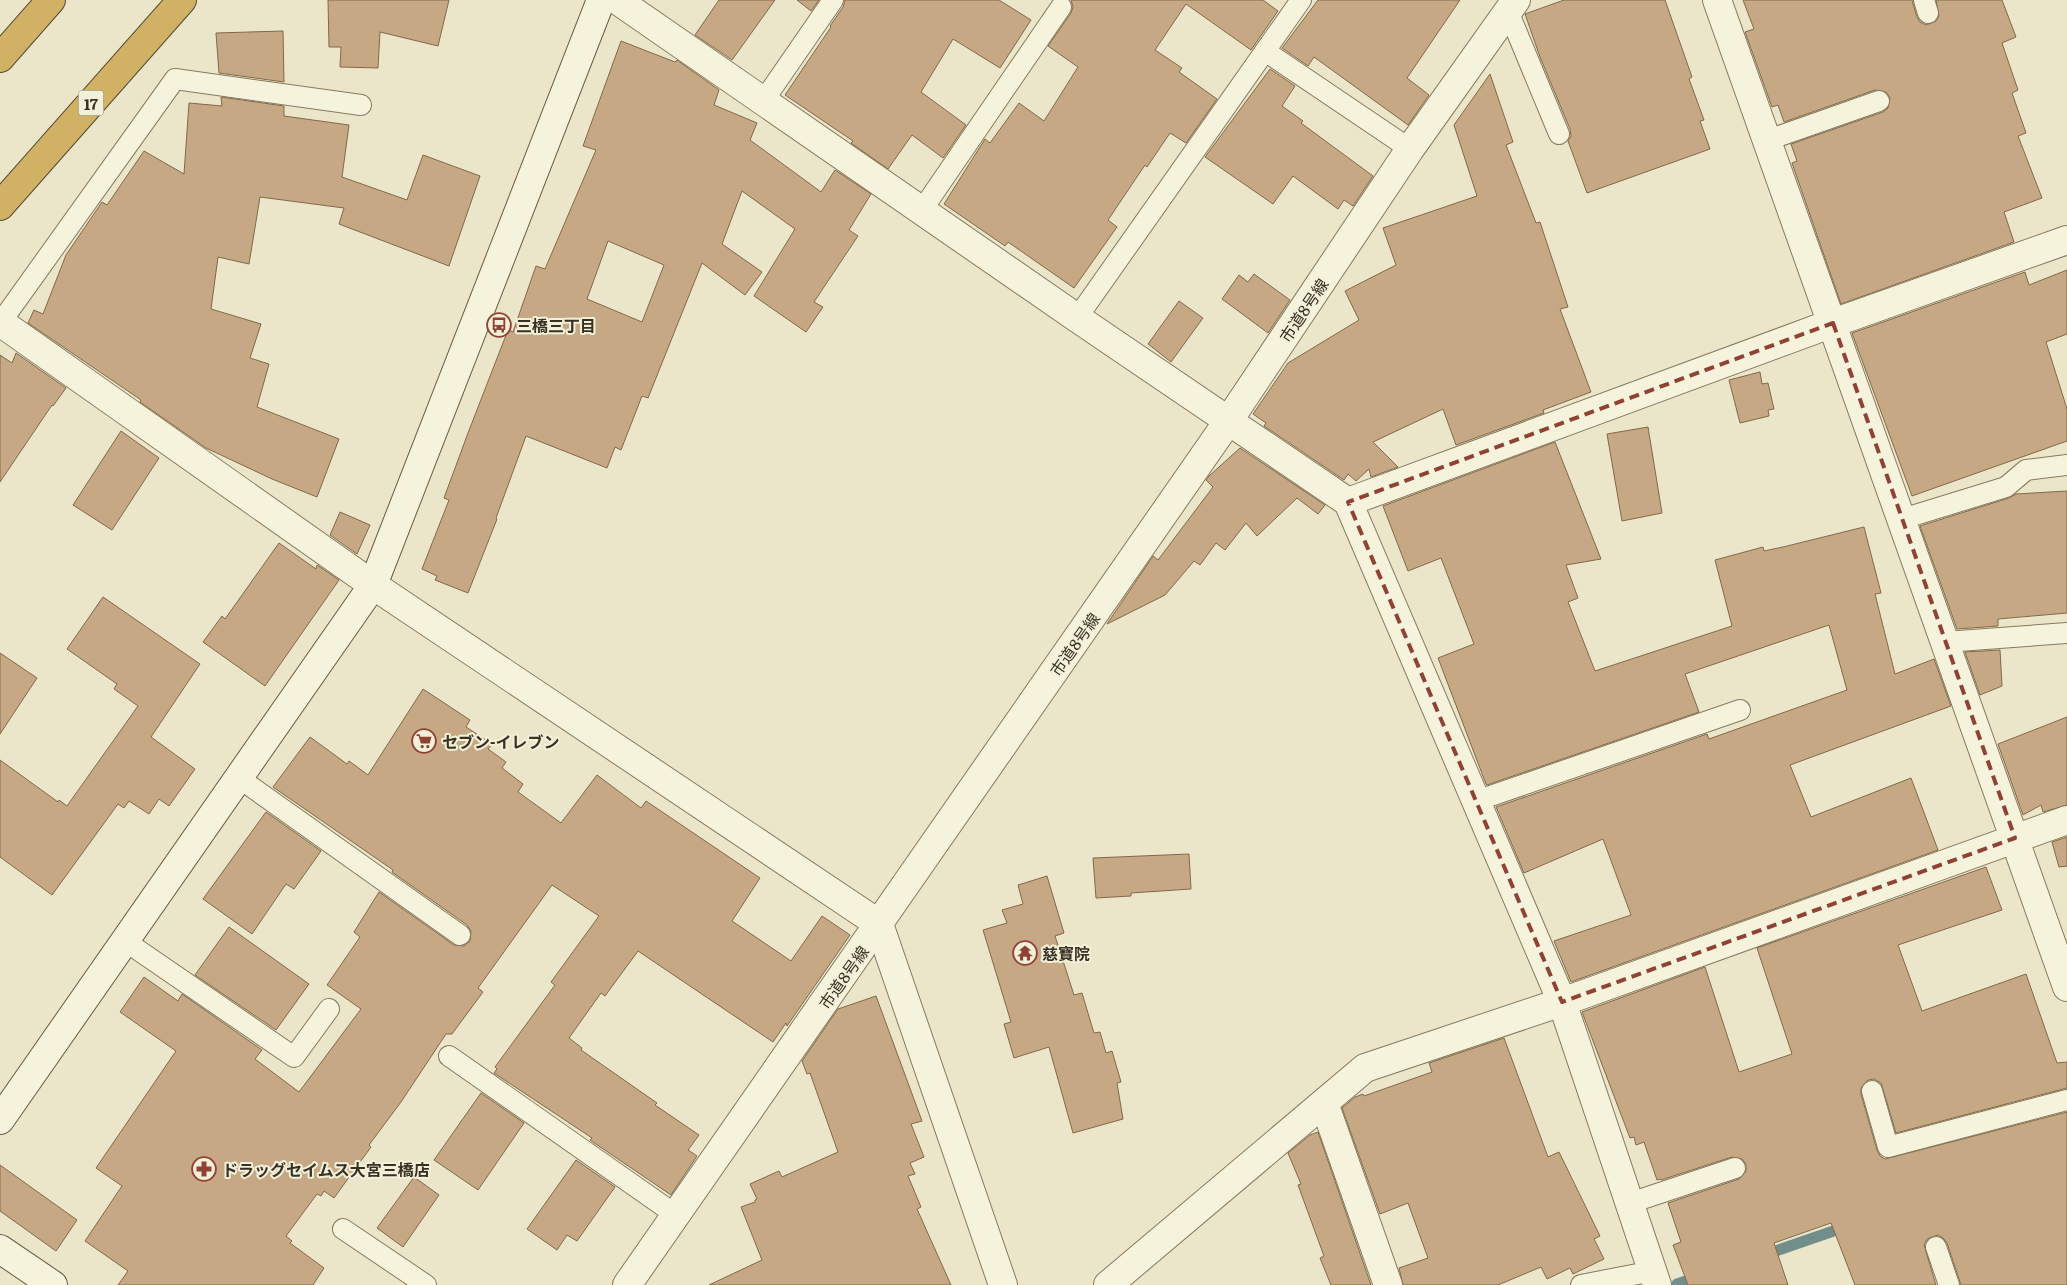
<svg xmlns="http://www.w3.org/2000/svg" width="2067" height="1285" viewBox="0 0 2067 1285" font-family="Literata,'Noto Sans JP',serif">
<rect width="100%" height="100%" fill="#ebe6ca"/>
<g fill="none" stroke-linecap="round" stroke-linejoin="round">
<g stroke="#718e8b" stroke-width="11">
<polyline points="1764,1255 1848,1226"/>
<polyline points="1677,1284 1701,1276"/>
</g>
</g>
<g fill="#c6a984" stroke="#836848" fill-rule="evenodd">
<polygon points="328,0 449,0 438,46 380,32 378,68 340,67 341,47 329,47"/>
<polygon points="719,0 775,0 732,60 695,35"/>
<polygon points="797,0 819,0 811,11"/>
<polygon points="845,0 999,0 1031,20 1000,68 953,39 921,92 966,125 943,158 912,135 888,169 851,143 853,141 785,95 831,27 830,26 843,7"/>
<polygon points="1071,0 1263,0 1278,11 1251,50 1186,4 1155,50 1182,68 1179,72 1217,99 1186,143 1170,133 1147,167 1145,165 1108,220 1117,227 1074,288 1008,242 1005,246 944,204 985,139 990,143 1019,103 1044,121 1078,67 1048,46 1071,13 1073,7"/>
<polygon points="1318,0 1460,0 1407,78 1429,95 1408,125 1314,57 1308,66 1282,48"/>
<polygon points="1564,0 1665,0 1692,77 1689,79 1704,120 1700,121 1710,149 1587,193 1568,141 1571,136 1570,129 1540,57 1525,14"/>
<polygon points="1743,0 1912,0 1917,17 1920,22 1926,25 1936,21 1939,16 1936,0 2002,0 2016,37 2002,43 2018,90 2012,93 2026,133 2018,136 2042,198 2004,212 2014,242 1841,304 1792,163 1797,161 1791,144 1883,112 1888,108 1890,98 1886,92 1875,90 1784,122 1778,105 1772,107 1745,32 1754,29"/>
<polygon points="283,31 284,82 219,73 216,33"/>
<path d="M621,41L675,62L677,60L719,90L714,105L757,123L750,140L821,192L835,170L871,194L849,230L858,236L814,302L823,307L806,332L754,296L795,229L742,191L722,244L762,272L745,295L702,263L648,398L642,396L621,450L615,447L607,468L526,436L496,518L497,519L468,593L435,580L437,576L422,569L449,500L444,498L468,433L508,330L513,332L536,266L545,269L596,150L583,146ZM608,241L664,265L642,322L587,299Z"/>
<polygon points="1270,69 1295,86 1282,106 1303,121 1301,123 1373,176 1353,206 1344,200 1338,209 1293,176 1273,204 1205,157"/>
<polygon points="1490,74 1513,142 1506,145 1536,223 1540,222 1568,307 1560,309 1591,392 1543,410 1544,413 1456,445 1443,409 1373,442 1398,467 1371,477 1369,469 1356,481 1348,474 1344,480 1264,426 1266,423 1253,414 1288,363 1359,320 1345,291 1396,265 1383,228 1477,196 1454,125"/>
<polygon points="221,97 284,106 284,116 349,125 342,177 407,200 423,155 480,176 449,266 339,224 344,208 260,197 249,264 218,257 211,309 261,324 250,358 269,364 257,407 339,439 317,497 272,479 206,448 140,402 141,400 28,323 34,310 43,314 66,255 102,202 107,205 144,151 184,174 189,103 222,106"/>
<polygon points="2067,270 2067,334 2046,342 2067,409 2067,441 1912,496 1852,333 2025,272 2029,285"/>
<polygon points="1254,274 1290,300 1268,333 1222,299 1239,275 1248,282"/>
<polygon points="1179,301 1203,318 1171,362 1148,344"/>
<polygon points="16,353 66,388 53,406 52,405 0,482 0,355 12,363"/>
<polygon points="1760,372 1762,384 1768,383 1774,409 1768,410 1769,416 1740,423 1729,380"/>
<polygon points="1648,427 1662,513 1622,521 1607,434"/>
<polygon points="121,431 159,458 112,530 73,505"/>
<polygon points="1555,442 1601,559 1566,565 1578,598 1568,602 1595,671 1732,626 1715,560 1763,547 1764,551 1783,547 1864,527 1881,593 1875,594 1895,674 1934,659 1951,706 1790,765 1811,817 1911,778 1938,850 1571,982 1554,941 1631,915 1603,839 1524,873 1496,807 1707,734 1709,739 1847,690 1829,625 1685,674 1699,712 1487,785 1486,784 1438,658 1474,644 1441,558 1408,571 1383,506"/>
<polygon points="1240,448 1325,505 1318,514 1297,498 1257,536 1246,523 1225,550 1216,543 1200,565 1194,561 1165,595 1107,624 1153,556 1158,560 1213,487 1206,480 1209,476"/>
<polygon points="2067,491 2067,613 1998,619 1998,626 1957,629 1920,526 2009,498 2016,494"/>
<polygon points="340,512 370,525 357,554 330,535"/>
<polygon points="279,543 316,569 317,565 339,580 265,686 203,642 222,616 225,619"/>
<polygon points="103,597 200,664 151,737 195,769 169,806 159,799 149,814 129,801 124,808 118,804 52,895 0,857 0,760 58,802 59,800 67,806 138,706 114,689 117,684 67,649"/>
<polygon points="2000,650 2002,686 1980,695 1965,652"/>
<polygon points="0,653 37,678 0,734"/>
<polygon points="423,689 470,720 466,727 492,744 488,749 506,762 502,768 523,784 518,792 561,823 597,775 641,808 646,801 760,878 732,921 791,961 822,916 850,935 787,1026 786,1023 773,1042 638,951 605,996 601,993 569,1038 582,1048 581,1050 657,1103 655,1105 699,1135 688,1150 697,1156 671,1195 590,1140 592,1138 494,1073 497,1069 495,1067 555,985 551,982 599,916 552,885 478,988 483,992 452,1034 446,1034 401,1102 369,1145 371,1147 334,1198 324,1191 321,1196 317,1194 286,1236 292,1241 290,1243 324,1268 313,1285 118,1285 128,1271 85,1241 122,1186 96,1168 176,1051 120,1012 144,977 178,1001 182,994 262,1050 255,1059 299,1092 361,1009 327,985 360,937 354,932 379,892 454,945 464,946 470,941 471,931 467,925 392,872 393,870 273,787 310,737 347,764 349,761 368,775"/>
<polygon points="2067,717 2067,805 2043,812 2041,805 2023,815 1998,744"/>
<polygon points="266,812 321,851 294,889 286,884 252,934 203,899"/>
<polygon points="2067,837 2067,866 2059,867 2052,842"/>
<polygon points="1189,854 1191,889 1131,893 1131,896 1096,898 1093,858"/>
<polygon points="1986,867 2002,910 1898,945 1922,1011 2026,974 2057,1063 2067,1062 2067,1088 1896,1133 1881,1083 1874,1079 1868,1080 1861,1088 1861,1094 1877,1150 1880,1156 1885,1159 2067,1112 2067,1285 1961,1285 1947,1243 1943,1238 1938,1235 1927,1239 1924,1245 1936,1285 1855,1285 1831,1223 1774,1243 1788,1285 1688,1285 1673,1245 1681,1242 1668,1203 1739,1179 1746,1171 1746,1164 1742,1159 1732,1157 1661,1180 1660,1179 1657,1180 1644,1142 1636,1145 1634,1137 1630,1138 1582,1012 1705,967 1739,1072 1792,1054 1757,948"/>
<polygon points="1047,876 1064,933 1055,936 1074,995 1082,993 1094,1033 1100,1032 1106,1053 1112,1051 1121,1082 1117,1083 1123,1119 1073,1133 1049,1047 1014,1058 1004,1024 1011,1022 983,930 1007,923 1002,910 1023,904 1018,885"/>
<polygon points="229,927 309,984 276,1030 195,975"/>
<polygon points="876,996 922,1121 911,1124 924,1157 910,1163 915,1174 908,1176 921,1207 917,1209 951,1285 709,1285 762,1260 741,1207 755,1202 755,1200 757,1199 750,1184 779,1171 782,1177 838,1152 810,1073 807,1074 802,1061 838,1009"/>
<polygon points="1504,1038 1548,1157 1559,1152 1600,1236 1594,1239 1604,1259 1573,1274 1570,1268 1547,1279 1541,1267 1498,1285 1403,1285 1399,1268 1428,1258 1408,1203 1380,1214 1342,1108 1355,1097 1363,1094 1364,1096 1432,1072 1429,1063"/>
<polygon points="481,1093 524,1123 478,1190 434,1160"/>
<polygon points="1318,1132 1371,1285 1331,1285 1320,1258 1324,1256 1298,1185 1301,1184 1288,1153 1310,1135"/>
<polygon points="576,1160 615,1187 577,1241 567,1235 557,1250 527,1229"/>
<polygon points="0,1165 77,1220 56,1251 0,1211"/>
<polygon points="414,1177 439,1195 403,1247 377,1228"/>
</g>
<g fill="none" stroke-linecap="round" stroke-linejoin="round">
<g stroke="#867a60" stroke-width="22">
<g id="lane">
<polyline points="1924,0 1928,13"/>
<polyline points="1508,11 1559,134"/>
<polyline points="1265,51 1410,149"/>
<polyline points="764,100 833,0"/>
<polyline points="1768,140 1879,101"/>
<polyline points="922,210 1061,7"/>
<polyline points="1077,318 1301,0"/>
<polyline points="1,322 175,79 361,105"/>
<polyline points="1902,519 2006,487 2026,470 2067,465"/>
<polyline points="1945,642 2067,633"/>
<polyline points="239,778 460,935"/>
<polyline points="1476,801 1740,710"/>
<polyline points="125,941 294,1057 329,1009"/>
<polyline points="449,1056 676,1215"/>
<polyline points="1872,1091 1888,1147 2067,1100"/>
<polyline points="1630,1203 1735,1168"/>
<polyline points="343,1229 426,1285"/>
<polyline points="1936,1247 1949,1285"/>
<polyline points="1581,1285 1653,1271"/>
</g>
</g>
<g stroke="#867a60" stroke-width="30">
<g id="street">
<polyline points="617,0 1077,318 1348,502 1562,1002 1657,1285"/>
<polyline points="1717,0 2067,987"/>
<polyline points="0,322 373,585 879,924 1003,1285"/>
<polyline points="1348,502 1833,323 2067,240"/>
<polyline points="1324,1103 1388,1285"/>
<polyline points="627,1285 1229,420 1410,149 1516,0"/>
<polyline points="1108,1285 1365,1068 1562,1002 2067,820"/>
</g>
</g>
<g stroke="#685b43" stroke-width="30">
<g id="secondary">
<polyline points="0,1120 373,585 601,0"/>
<polyline points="0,1249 53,1285"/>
</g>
</g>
<g stroke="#554833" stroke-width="30">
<g id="highway">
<polyline points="0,58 51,0"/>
<polyline points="0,206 182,0"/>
</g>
</g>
<use href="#lane" stroke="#f6f3dd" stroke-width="20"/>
<use href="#street" stroke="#f6f3dd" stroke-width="28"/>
<use href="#secondary" stroke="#f6f3dd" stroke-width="28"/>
<use href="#highway" stroke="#d1b264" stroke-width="28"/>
</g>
<path fill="none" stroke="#904235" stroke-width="4" stroke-dasharray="10 6" stroke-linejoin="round" d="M1833,323L2015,838L1562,1002L1348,502Z"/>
<defs>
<g id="bus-ring" transform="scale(1.25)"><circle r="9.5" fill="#f3f0d9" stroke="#904235" stroke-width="1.5"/><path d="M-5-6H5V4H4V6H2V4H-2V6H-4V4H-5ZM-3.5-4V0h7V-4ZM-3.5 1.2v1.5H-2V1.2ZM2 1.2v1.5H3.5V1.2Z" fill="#904235"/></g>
<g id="supermarket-ring" transform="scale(1.25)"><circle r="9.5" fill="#f3f0d9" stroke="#904235" stroke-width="1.5"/><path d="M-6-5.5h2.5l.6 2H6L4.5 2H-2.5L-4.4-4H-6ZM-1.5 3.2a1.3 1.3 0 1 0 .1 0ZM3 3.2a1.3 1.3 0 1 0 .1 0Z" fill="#904235"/></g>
<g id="temple-ring" transform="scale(1.25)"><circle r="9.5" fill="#f3f0d9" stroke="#904235" stroke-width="1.5"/><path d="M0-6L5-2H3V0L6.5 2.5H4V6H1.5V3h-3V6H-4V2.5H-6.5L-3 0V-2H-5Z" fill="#904235"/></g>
<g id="pharmacy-ring" transform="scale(1.25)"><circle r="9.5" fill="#f3f0d9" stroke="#904235" stroke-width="1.5"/><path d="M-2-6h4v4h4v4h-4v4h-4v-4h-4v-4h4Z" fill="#904235"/></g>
</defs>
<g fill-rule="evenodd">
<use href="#bus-ring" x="499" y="325"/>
<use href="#supermarket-ring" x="424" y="741"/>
<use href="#temple-ring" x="1025" y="953"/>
<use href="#pharmacy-ring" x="204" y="1169"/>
</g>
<g text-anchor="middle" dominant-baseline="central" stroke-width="4" stroke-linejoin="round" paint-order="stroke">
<rect fill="#f3f0d9" stroke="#706a59" stroke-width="1" x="78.5" y="90.5" width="25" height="25" rx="4"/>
<g font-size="15" font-weight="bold" fill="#383022">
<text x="91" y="103">17</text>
</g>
<g font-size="16" fill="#383022" stroke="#f3f0d9">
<text transform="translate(1303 310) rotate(-56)">市道8号線</text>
<text transform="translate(1074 644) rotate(-55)">市道8号線</text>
<text transform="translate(843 977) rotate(-55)">市道8号線</text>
</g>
<g font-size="16" font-weight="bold" fill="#383022" stroke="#f3f0d9" text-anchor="start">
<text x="516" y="325">三橋三丁目</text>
<text x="442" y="741">セブン-イレブン</text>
<text x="1042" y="953">慈寶院</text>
<text x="222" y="1169">ドラッグセイムス大宮三橋店</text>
</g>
</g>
</svg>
